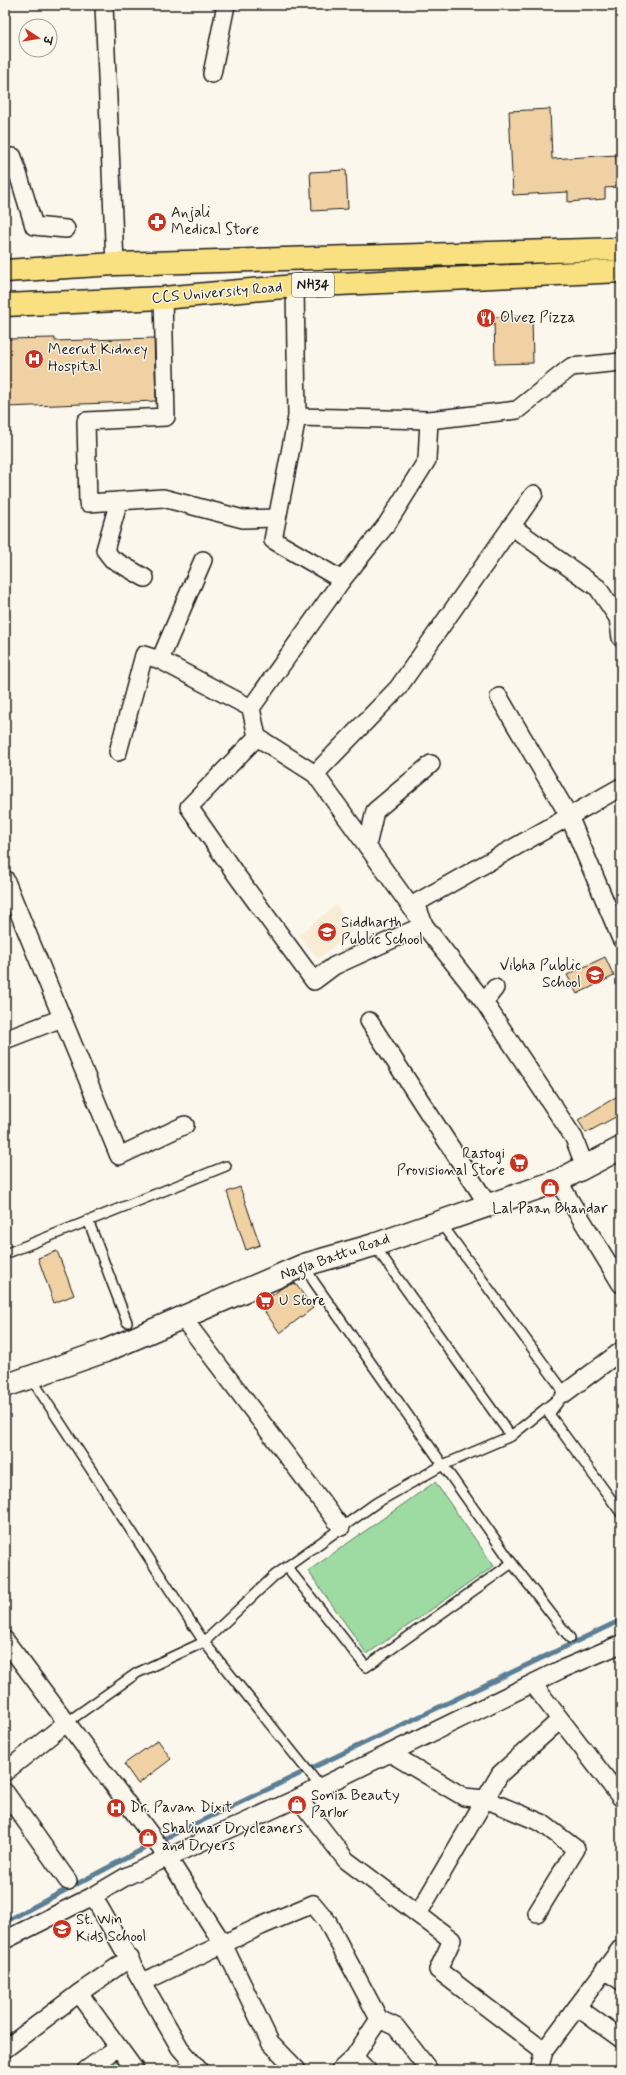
<svg xmlns="http://www.w3.org/2000/svg" width="626" height="2075" viewBox="0 0 626 2075" font-family="Mynerve,'Playpen Sans Deva',sans-serif">
<rect width="100%" height="100%" fill="#fbf7ec"/>
<filter id="ink" filterUnits="userSpaceOnUse"><feTurbulence type="fractalNoise" baseFrequency=".025" numOctaves="2"/><feDisplacementMap in="SourceGraphic" scale="8" xChannelSelector="R" yChannelSelector="G"/><feConvolveMatrix kernelMatrix="1 2 1 2 8 2 1 2 1" color-interpolation-filters="sRGB"/></filter>
<g filter="url(#ink)">
<polygon fill="#f8ecd6" points="336,905 355,930 318,959 299,935"/>
<g fill="#9ddba3" stroke="#5c7c60">
<polygon points="435,1482 494,1566 367,1654 308,1571"/>
<polygon points="123,2052 135,2070 95,2070"/>
</g>
<g fill="none" stroke-linecap="round" stroke-linejoin="round">
<polyline stroke="#5c7f95" stroke-width="5" points="5,1922 147,1847 621,1620"/>
</g>
<g fill="#f0d1a3" stroke="#1c1c1c">
<polygon points="550,109 552,159 616,155 618,187 605,188 605,199 568,202 568,192 513,195 509,111"/>
<polygon points="346,170 348,209 312,211 310,172"/>
<polygon points="532,316 533,363 495,364 494,317"/>
<polygon points="55,338 55,341 154,338 156,401 7,407 6,339"/>
<polygon points="605,957 614,976 577,994 567,975"/>
<polygon points="621,1094 621,1114 586,1133 578,1120"/>
<polygon points="240,1187 260,1245 246,1250 227,1192"/>
<polygon points="57,1251 74,1295 54,1303 38,1258"/>
<polygon points="295,1283 313,1308 280,1333 260,1305 283,1287"/>
<polygon points="158,1740 171,1759 138,1784 124,1764"/>
</g>
<g fill="none" stroke-linecap="round" stroke-linejoin="round">
<g stroke="#1c1c1c" stroke-width="12">
<g id="lane">
<polyline points="88,1220 127,1322"/>
<polyline points="440,1222 565,1393 549,1414 621,1513"/>
<polyline points="374,1245 511,1436"/>
<polyline points="5,1254 226,1166"/>
<polyline points="304,1265 314,1282 512,1563 570,1638"/>
<polyline points="31,1378 204,1642 315,1780"/>
<polyline points="287,1567 366,1667 512,1563"/>
<polyline points="66,1723 137,1673 204,1642 274,1576 376,1503 443,1465 511,1436 565,1393"/>
</g>
</g>
<g stroke="#1c1c1c" stroke-width="20">
<g id="street">
<polyline points="104,5 115,264"/>
<polyline points="212,74 226,5"/>
<polyline points="5,157 13,157 34,226 66,229"/>
<polyline points="295,286 297,417 273,540 342,580 251,708 257,737 189,807 237,876 314,981 334,966 424,925 416,903 621,787"/>
<polyline points="163,298 166,417 86,421 88,503 163,498 243,519 277,518"/>
<polyline points="297,417 429,420 517,410 571,367 621,362"/>
<polyline points="119,501 105,550 112,559 145,578"/>
<polyline points="511,526 598,588 618,618 621,638"/>
<polyline points="203,560 160,660 251,708"/>
<polyline points="342,580 387,524 427,460 429,420"/>
<polyline points="499,697 569,816 621,939"/>
<polyline points="257,737 315,774 424,925 484,1002 574,1138 585,1167"/>
<polyline points="118,752 144,655 160,660"/>
<polyline points="315,774 398,688 534,494"/>
<polyline points="367,846 375,811 431,764"/>
<polyline points="5,879 119,1156 185,1125"/>
<polyline points="484,1002 495,988"/>
<polyline points="369,1021 488,1205"/>
<polyline points="5,1040 62,1018"/>
<polyline points="558,1181 621,1284"/>
<polyline points="182,1317 341,1527"/>
<polyline points="565,1393 621,1351"/>
<polyline points="5,1640 168,1858 223,1944 270,2042 297,2070"/>
<polyline points="533,1684 621,1798"/>
<polyline points="390,1753 464,1797 485,1799 542,1823 576,1849 537,1913"/>
<polyline points="5,1772 66,1723"/>
<polyline points="5,1792 68,1881"/>
<polyline points="298,1798 346,1860 452,1940 438,1970 544,2051 621,1948"/>
<polyline points="93,1896 180,2048 199,2070"/>
<polyline points="418,1914 500,1774 560,1720"/>
<polyline points="5,1940 93,1896 127,1876 298,1798 560,1670 621,1644"/>
<polyline points="604,1970 621,1981"/>
<polyline points="143,1982 261,1926 313,1904 327,1921 379,2019 396,2027 429,2070"/>
<polyline points="79,1993 135,2070"/>
<polyline points="577,2007 621,2039"/>
<polyline points="5,2049 79,1993 130,1958"/>
<polyline points="354,2057 367,2070"/>
<polyline points="86,2070 118,2047"/>
<polyline points="340,2070 354,2057 379,2019"/>
<polyline points="539,2070 544,2051"/>
</g>
</g>
<g stroke="#1c1c1c" stroke-width="25">
<polyline id="secondary" points="5,1386 105,1351 304,1265 374,1245 558,1181 621,1148"/>
</g>
<g stroke="#1c1c1c" stroke-width="25">
<g id="highway">
<polyline points="5,271 115,264 621,249"/>
<polyline points="5,305 163,298 295,286 621,271"/>
</g>
</g>
<use href="#lane" stroke="#fbf7ec" stroke-width="9"/>
<use href="#street" stroke="#fbf7ec" stroke-width="17"/>
<use href="#secondary" stroke="#fbf7ec" stroke-width="22"/>
<use href="#highway" stroke="#f9e181" stroke-width="22"/>
</g>
</g>
<defs>
<g id="pharmacy-disc" transform="scale(1)"><circle r="9.5" fill="#c8321e" stroke="#fbf7ec"/><path d="M-2-6h4v4h4v4h-4v4h-4v-4h-4v-4h4Z" fill="#fff"/></g>
<g id="restaurant-disc" transform="scale(1)"><circle r="9.5" fill="#c8321e" stroke="#fbf7ec"/><path d="M-5-6h1v4h1v-4h1v4h1v-4h1v5L-1.5 .5V6h-2V.5L-5-1ZM5-6V6H3V1.5H1.5Q1.5-4 5-6Z" fill="#fff"/></g>
<g id="hospital-disc" transform="scale(1)"><circle r="9.5" fill="#c8321e" stroke="#fbf7ec"/><path d="M-5-5h3v3.5h4V-5h3V5h-3V1.5h-4V5h-3Z" fill="#fff"/></g>
<g id="school-disc" transform="scale(1)"><circle r="9.5" fill="#c8321e" stroke="#fbf7ec"/><path d="M0-5L7-2L0 1L-7-2ZM-4 1L0 2.5L4 1V4Q0 6-4 4Z" fill="#fff"/></g>
<g id="supermarket-disc" transform="scale(1)"><circle r="9.5" fill="#c8321e" stroke="#fbf7ec"/><path d="M-6-5.5h2.5l.6 2H6L4.5 2H-2.5L-4.4-4H-6ZM-1.5 3.2a1.3 1.3 0 1 0 .1 0ZM3 3.2a1.3 1.3 0 1 0 .1 0Z" fill="#fff"/></g>
<g id="shop-disc" transform="scale(1)"><circle r="9.5" fill="#c8321e" stroke="#fbf7ec"/><path d="M-5-2.5h2.3a2.7 3.5 0 0 1 5.4 0H5L5.5 6h-11ZM-1.5-2.5h3a1.5 2.3 0 0 0-3 0Z" fill="#fff"/></g>
</defs>
<g fill-rule="evenodd">
<use href="#pharmacy-disc" x="157" y="222"/>
<use href="#restaurant-disc" x="486" y="318"/>
<use href="#hospital-disc" x="34" y="359"/>
<use href="#school-disc" x="327" y="932"/>
<use href="#school-disc" x="595" y="975"/>
<use href="#supermarket-disc" x="519" y="1163"/>
<use href="#shop-disc" x="550" y="1188"/>
<use href="#supermarket-disc" x="265" y="1301"/>
<use href="#shop-disc" x="297" y="1805"/>
<use href="#hospital-disc" x="116" y="1808"/>
<use href="#shop-disc" x="148" y="1838"/>
<use href="#school-disc" x="62" y="1929"/>
</g>
<g text-anchor="middle" dominant-baseline="central" stroke-width="3" stroke-linejoin="round" paint-order="stroke">
<rect fill="#fbf7ec" stroke="#5f5e5a" stroke-width="1" x="292" y="273" width="42" height="24" rx="3"/>
<g font-size="14" font-weight="bold" fill="#1c1c1c">
<text x="313" y="285">NH34</text>
</g>
<g font-size="15" fill="#1c1c1c" stroke="#fbf7ec" text-anchor="start">
<text x="171" y="213">Anjali<tspan x="171" dy="17">Medical Store</tspan></text>
<text x="500" y="318">Olvez Pizza</text>
<text x="48" y="350">Meerut Kidney<tspan x="48" dy="17">Hospital</tspan></text>
<text x="341" y="923">Siddharth<tspan x="341" dy="17">Public School</tspan></text>
<text x="581" y="966" text-anchor="end">Vibha Public<tspan x="581" dy="17">School</tspan></text>
<text x="505" y="1154" text-anchor="end">Rastogi<tspan x="505" dy="17">Provisional Store</tspan></text>
<text x="550" y="1209" text-anchor="middle">Lal Paan Bhandar</text>
<text x="279" y="1301">U Store</text>
<text x="311" y="1796">Sonia Beauty<tspan x="311" dy="17">Parlor</tspan></text>
<text x="130" y="1808">Dr. Pavan Dixit</text>
<text x="162" y="1829">Shalimar Drycleaners<tspan x="162" dy="17">and Dryers</tspan></text>
<text x="76" y="1920">St. Win<tspan x="76" dy="17">Kids School</tspan></text>
</g>
<g font-size="15" fill="#1c1c1c" stroke="#fbf7ec">
<text transform="translate(217 293) rotate(-5)">CCS University Road</text>
<text transform="translate(335 1257) rotate(-19)">Nagla Battu Road</text>
</g>
</g>
<rect width="626" height="2075" fill="none" stroke="#fbf7ec" stroke-width="20"/>
<rect x="10" y="10" width="606" height="2055" fill="none" stroke="#1c1c1c" stroke-width="1.5" filter="url(#ink)"/>
<g transform="translate(38 38) rotate(102)"><circle r="19" fill="#fbf7ec" stroke="#a29f99"/>
<path d="M0-3L7 15L0 10L-7 15Z" fill="#c8321e"/>
<text y="-6" font-size="11" font-weight="bold" text-anchor="middle" fill="#1c1c1c">उ</text>
</g>
</svg>
